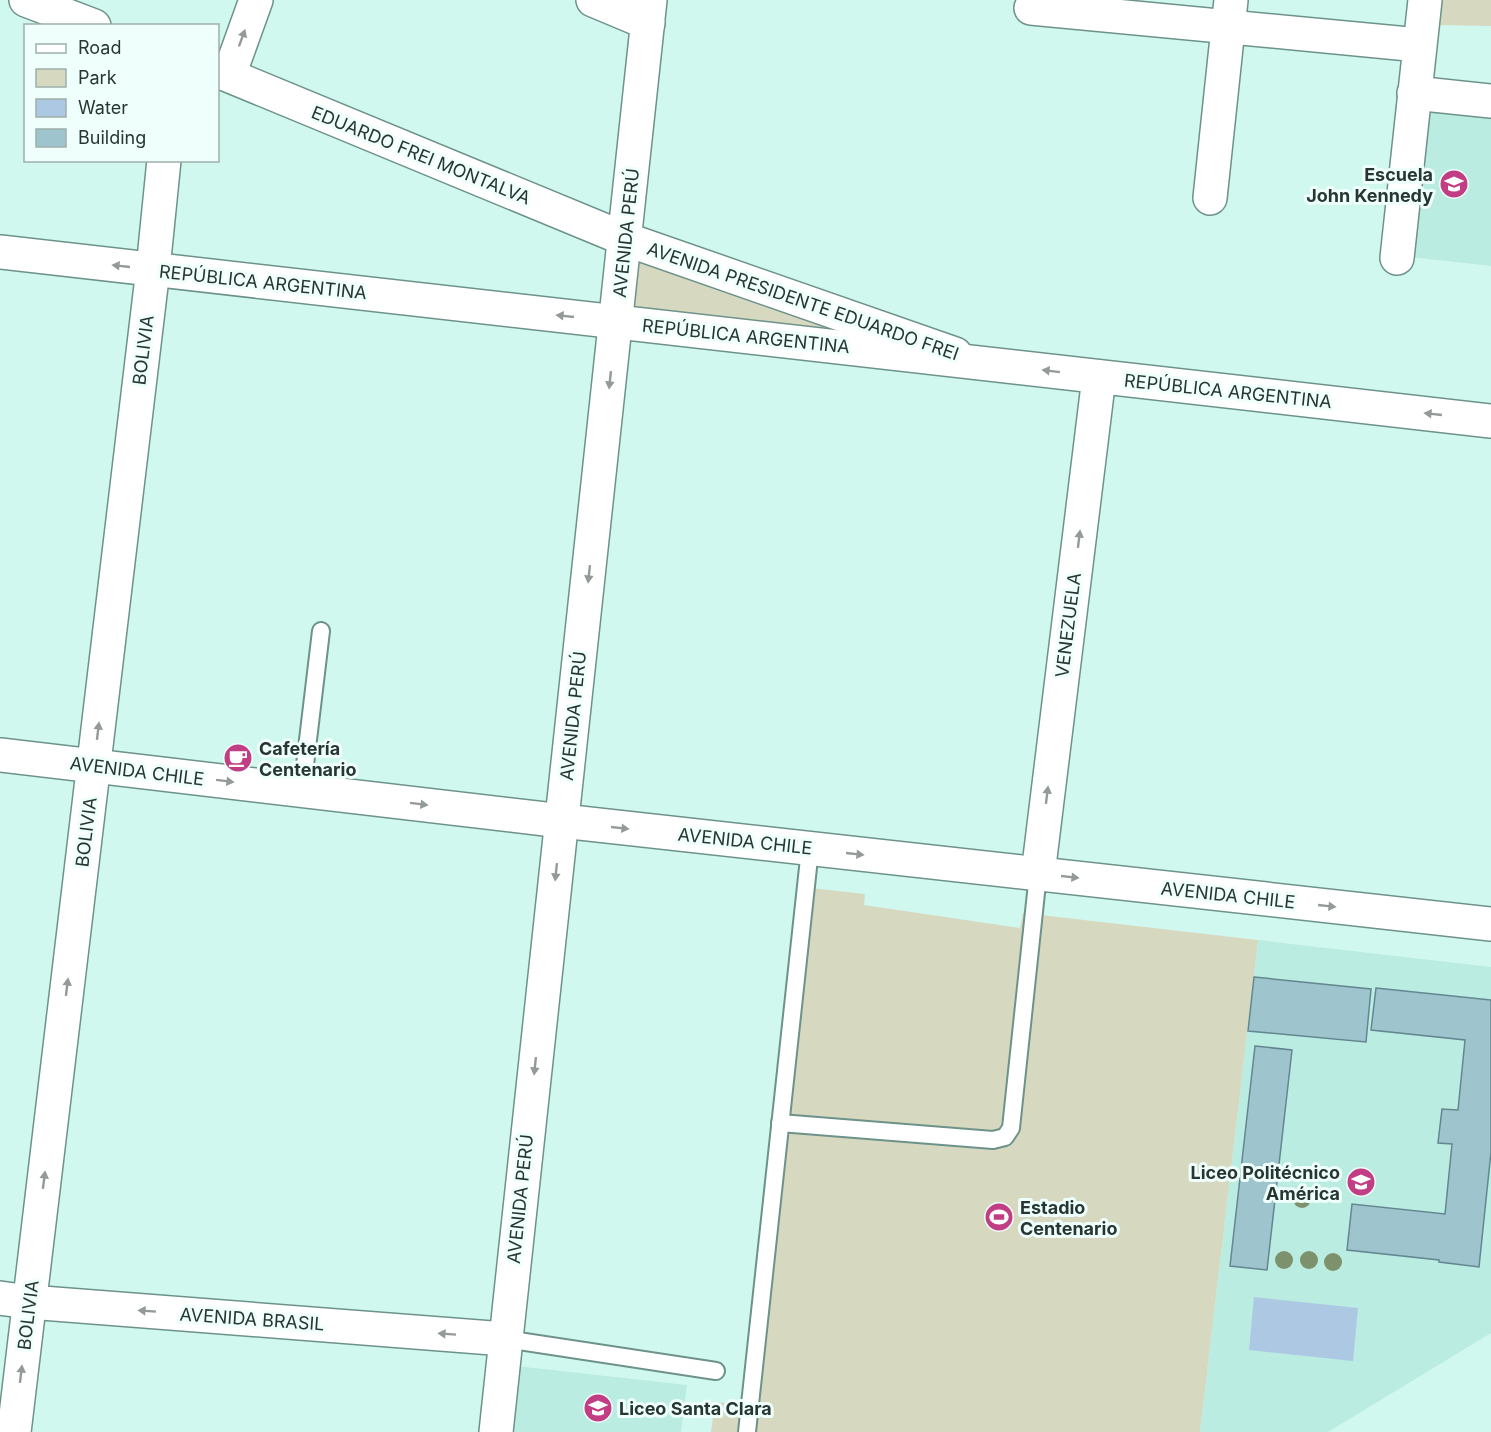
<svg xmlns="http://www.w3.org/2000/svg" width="1491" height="1432" viewBox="0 0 1491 1432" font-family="Inter,sans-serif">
<rect width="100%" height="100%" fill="#d0f8ef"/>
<g fill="#bbece2">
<polygon points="1425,104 1491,110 1491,266 1410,257"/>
<polygon points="1258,940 1491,967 1491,1333 1328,1432 1200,1432"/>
<polygon points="516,1366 687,1385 681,1432 509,1432"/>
</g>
<g fill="#d6d9c0">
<polygon points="1441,0 1491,0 1491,26 1437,25"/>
<polygon points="630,259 897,340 628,313"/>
<polygon points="811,888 865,894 864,905 1020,928 1023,913 1258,940 1200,1432 711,1432 715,1402 750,1405"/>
</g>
<polygon fill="#adc8e3" points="1254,1297 1358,1308 1353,1361 1249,1350"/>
<g fill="#9ec4cd" stroke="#638790" stroke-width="1.5">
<polygon points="1254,977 1371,989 1366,1042 1248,1031"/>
<polygon points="1376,988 1491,1000 1491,1152 1479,1267 1439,1262 1439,1260 1347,1250 1352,1204 1445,1214 1452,1144 1438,1143 1442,1109 1458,1110 1465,1040 1371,1030"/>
<polygon points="1255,1046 1292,1050 1267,1270 1230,1266"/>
</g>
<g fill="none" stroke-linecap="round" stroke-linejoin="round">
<g stroke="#6d928a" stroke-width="20">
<g id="service">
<polyline points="302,790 321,631"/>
<polyline points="780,1123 993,1140 1005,1137 1011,1128 1038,874"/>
<polyline points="505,1339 716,1371"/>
<polyline points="747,1432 810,849"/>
</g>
</g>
<g stroke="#6d928a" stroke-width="36">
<g id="minor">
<polyline points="593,0 648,23"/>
<polyline points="1031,8 1419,45"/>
<polyline points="229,75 256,0"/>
<polyline points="1414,93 1491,101"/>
<polyline points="1210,198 1231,0"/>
<polyline points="1397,258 1425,0"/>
<polyline points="1038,874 1099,377"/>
<polyline points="0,1298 29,1302 505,1339"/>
<polyline points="14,1432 153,269 164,160"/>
</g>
</g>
<g stroke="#6d928a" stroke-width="36">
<g id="tertiary">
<polyline points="26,0 94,26"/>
<polyline points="218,71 625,239 955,354"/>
<polyline points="496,1432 650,0"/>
</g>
</g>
<g stroke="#6d928a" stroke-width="36">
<g id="secondary">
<polyline points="0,252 1491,421"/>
<polyline points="0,755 562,821 1491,924"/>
</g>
</g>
<use href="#service" stroke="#fff" stroke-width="16"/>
<use href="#minor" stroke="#fff" stroke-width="33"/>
<use href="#tertiary" stroke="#fff" stroke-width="33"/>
<use href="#secondary" stroke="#fff" stroke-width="33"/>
</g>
<g fill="#7d916c">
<circle cx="1302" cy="1199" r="9"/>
<circle cx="1284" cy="1260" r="9"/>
<circle cx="1309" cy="1260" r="9"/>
<circle cx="1333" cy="1262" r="9"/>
</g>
<defs><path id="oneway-solid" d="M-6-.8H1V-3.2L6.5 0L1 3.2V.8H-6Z" transform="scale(1.5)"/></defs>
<g fill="#939a99">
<use href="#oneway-solid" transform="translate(242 38) rotate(-70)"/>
<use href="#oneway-solid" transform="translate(121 266) rotate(-174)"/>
<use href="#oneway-solid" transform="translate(565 316) rotate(-174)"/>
<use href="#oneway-solid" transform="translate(1051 371) rotate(-173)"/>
<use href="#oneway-solid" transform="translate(610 380) rotate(96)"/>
<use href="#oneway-solid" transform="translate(1433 414) rotate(-174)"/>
<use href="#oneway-solid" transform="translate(1079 539) rotate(-83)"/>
<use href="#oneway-solid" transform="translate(589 574) rotate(96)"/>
<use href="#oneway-solid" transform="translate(98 731) rotate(-83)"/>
<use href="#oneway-solid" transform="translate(225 781) rotate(7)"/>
<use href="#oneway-solid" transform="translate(1047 795) rotate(-83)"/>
<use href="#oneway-solid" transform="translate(419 804) rotate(7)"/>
<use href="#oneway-solid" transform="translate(620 828) rotate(6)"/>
<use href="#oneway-solid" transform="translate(855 854) rotate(6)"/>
<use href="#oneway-solid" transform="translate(556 872) rotate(96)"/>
<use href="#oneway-solid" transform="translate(1070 877) rotate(6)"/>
<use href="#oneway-solid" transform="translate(1327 906) rotate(6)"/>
<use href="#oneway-solid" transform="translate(67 987) rotate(-83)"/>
<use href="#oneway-solid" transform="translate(535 1066) rotate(96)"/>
<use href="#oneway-solid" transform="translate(44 1180) rotate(-83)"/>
<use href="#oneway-solid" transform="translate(147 1311) rotate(-176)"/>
<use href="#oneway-solid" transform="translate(447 1334) rotate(-176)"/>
<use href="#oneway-solid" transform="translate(21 1374) rotate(-83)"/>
</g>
<defs>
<g id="school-disc" transform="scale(1.5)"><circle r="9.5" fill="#c13e85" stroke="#effffb"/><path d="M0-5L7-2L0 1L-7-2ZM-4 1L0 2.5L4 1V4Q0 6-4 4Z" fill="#fff"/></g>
<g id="cafe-disc" transform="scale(1.5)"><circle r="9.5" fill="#c13e85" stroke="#effffb"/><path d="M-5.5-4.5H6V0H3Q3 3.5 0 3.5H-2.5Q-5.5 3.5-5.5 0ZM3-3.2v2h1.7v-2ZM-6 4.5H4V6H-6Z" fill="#fff"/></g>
<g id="stadium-disc" transform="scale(1.5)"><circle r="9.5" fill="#c13e85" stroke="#effffb"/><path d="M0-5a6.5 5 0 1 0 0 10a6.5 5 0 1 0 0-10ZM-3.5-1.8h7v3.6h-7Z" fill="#fff"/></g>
</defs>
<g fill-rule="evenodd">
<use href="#school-disc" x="1454" y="184"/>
<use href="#cafe-disc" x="238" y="758"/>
<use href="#school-disc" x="1361" y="1182"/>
<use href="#stadium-disc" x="999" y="1217"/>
<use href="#school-disc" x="598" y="1408"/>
</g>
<g text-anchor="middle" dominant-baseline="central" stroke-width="6" stroke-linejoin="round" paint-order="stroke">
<g font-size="18" fill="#273633" stroke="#effffb">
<text transform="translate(421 155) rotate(22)">EDUARDO FREI MONTALVA</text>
<text transform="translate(626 233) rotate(-84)">AVENIDA PERÚ</text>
<text transform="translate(263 282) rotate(6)">REPÚBLICA ARGENTINA</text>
<text transform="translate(803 301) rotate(19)">AVENIDA PRESIDENTE EDUARDO FREI</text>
<text transform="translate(746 336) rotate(6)">REPÚBLICA ARGENTINA</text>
<text transform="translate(143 350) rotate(-83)">BOLIVIA</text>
<text transform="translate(1228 391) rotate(6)">REPÚBLICA ARGENTINA</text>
<text transform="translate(1068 625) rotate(-83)">VENEZUELA</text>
<text transform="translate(573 716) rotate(-84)">AVENIDA PERÚ</text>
<text transform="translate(137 771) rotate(7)">AVENIDA CHILE</text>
<text transform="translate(86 832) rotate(-83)">BOLIVIA</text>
<text transform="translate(745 841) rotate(6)">AVENIDA CHILE</text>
<text transform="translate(1228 895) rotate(6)">AVENIDA CHILE</text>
<text transform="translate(520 1199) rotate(-84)">AVENIDA PERÚ</text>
<text transform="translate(28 1315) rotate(-83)">BOLIVIA</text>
<text transform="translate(252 1319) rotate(4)">AVENIDA BRASIL</text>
</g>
<g font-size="18" font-weight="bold" fill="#273633" stroke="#effffb" text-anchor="start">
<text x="1433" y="174" text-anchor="end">Escuela<tspan x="1433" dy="21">John Kennedy</tspan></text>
<text x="259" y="748">Cafetería<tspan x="259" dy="21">Centenario</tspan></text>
<text x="1340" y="1172" text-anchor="end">Liceo Politécnico<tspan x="1340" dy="21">América</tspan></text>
<text x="1020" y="1207">Estadio<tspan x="1020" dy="21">Centenario</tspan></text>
<text x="619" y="1408">Liceo Santa Clara</text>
</g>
</g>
<rect x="24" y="24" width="195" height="138" fill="#effffb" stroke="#9fafab" stroke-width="1.5"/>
<rect x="36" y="44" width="30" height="9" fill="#ffffff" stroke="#9fafab" stroke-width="1.5"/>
<text x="78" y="54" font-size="18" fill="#273633">Road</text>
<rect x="36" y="69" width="30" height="18" fill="#d6d9c0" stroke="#9fafab" stroke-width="1.5"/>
<text x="78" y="84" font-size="18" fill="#273633">Park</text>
<rect x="36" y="99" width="30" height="18" fill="#adc8e3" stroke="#9fafab" stroke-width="1.5"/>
<text x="78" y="114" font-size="18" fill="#273633">Water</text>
<rect x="36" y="129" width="30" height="18" fill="#9ec4cd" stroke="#9fafab" stroke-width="1.5"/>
<text x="78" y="144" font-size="18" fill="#273633">Building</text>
</svg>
